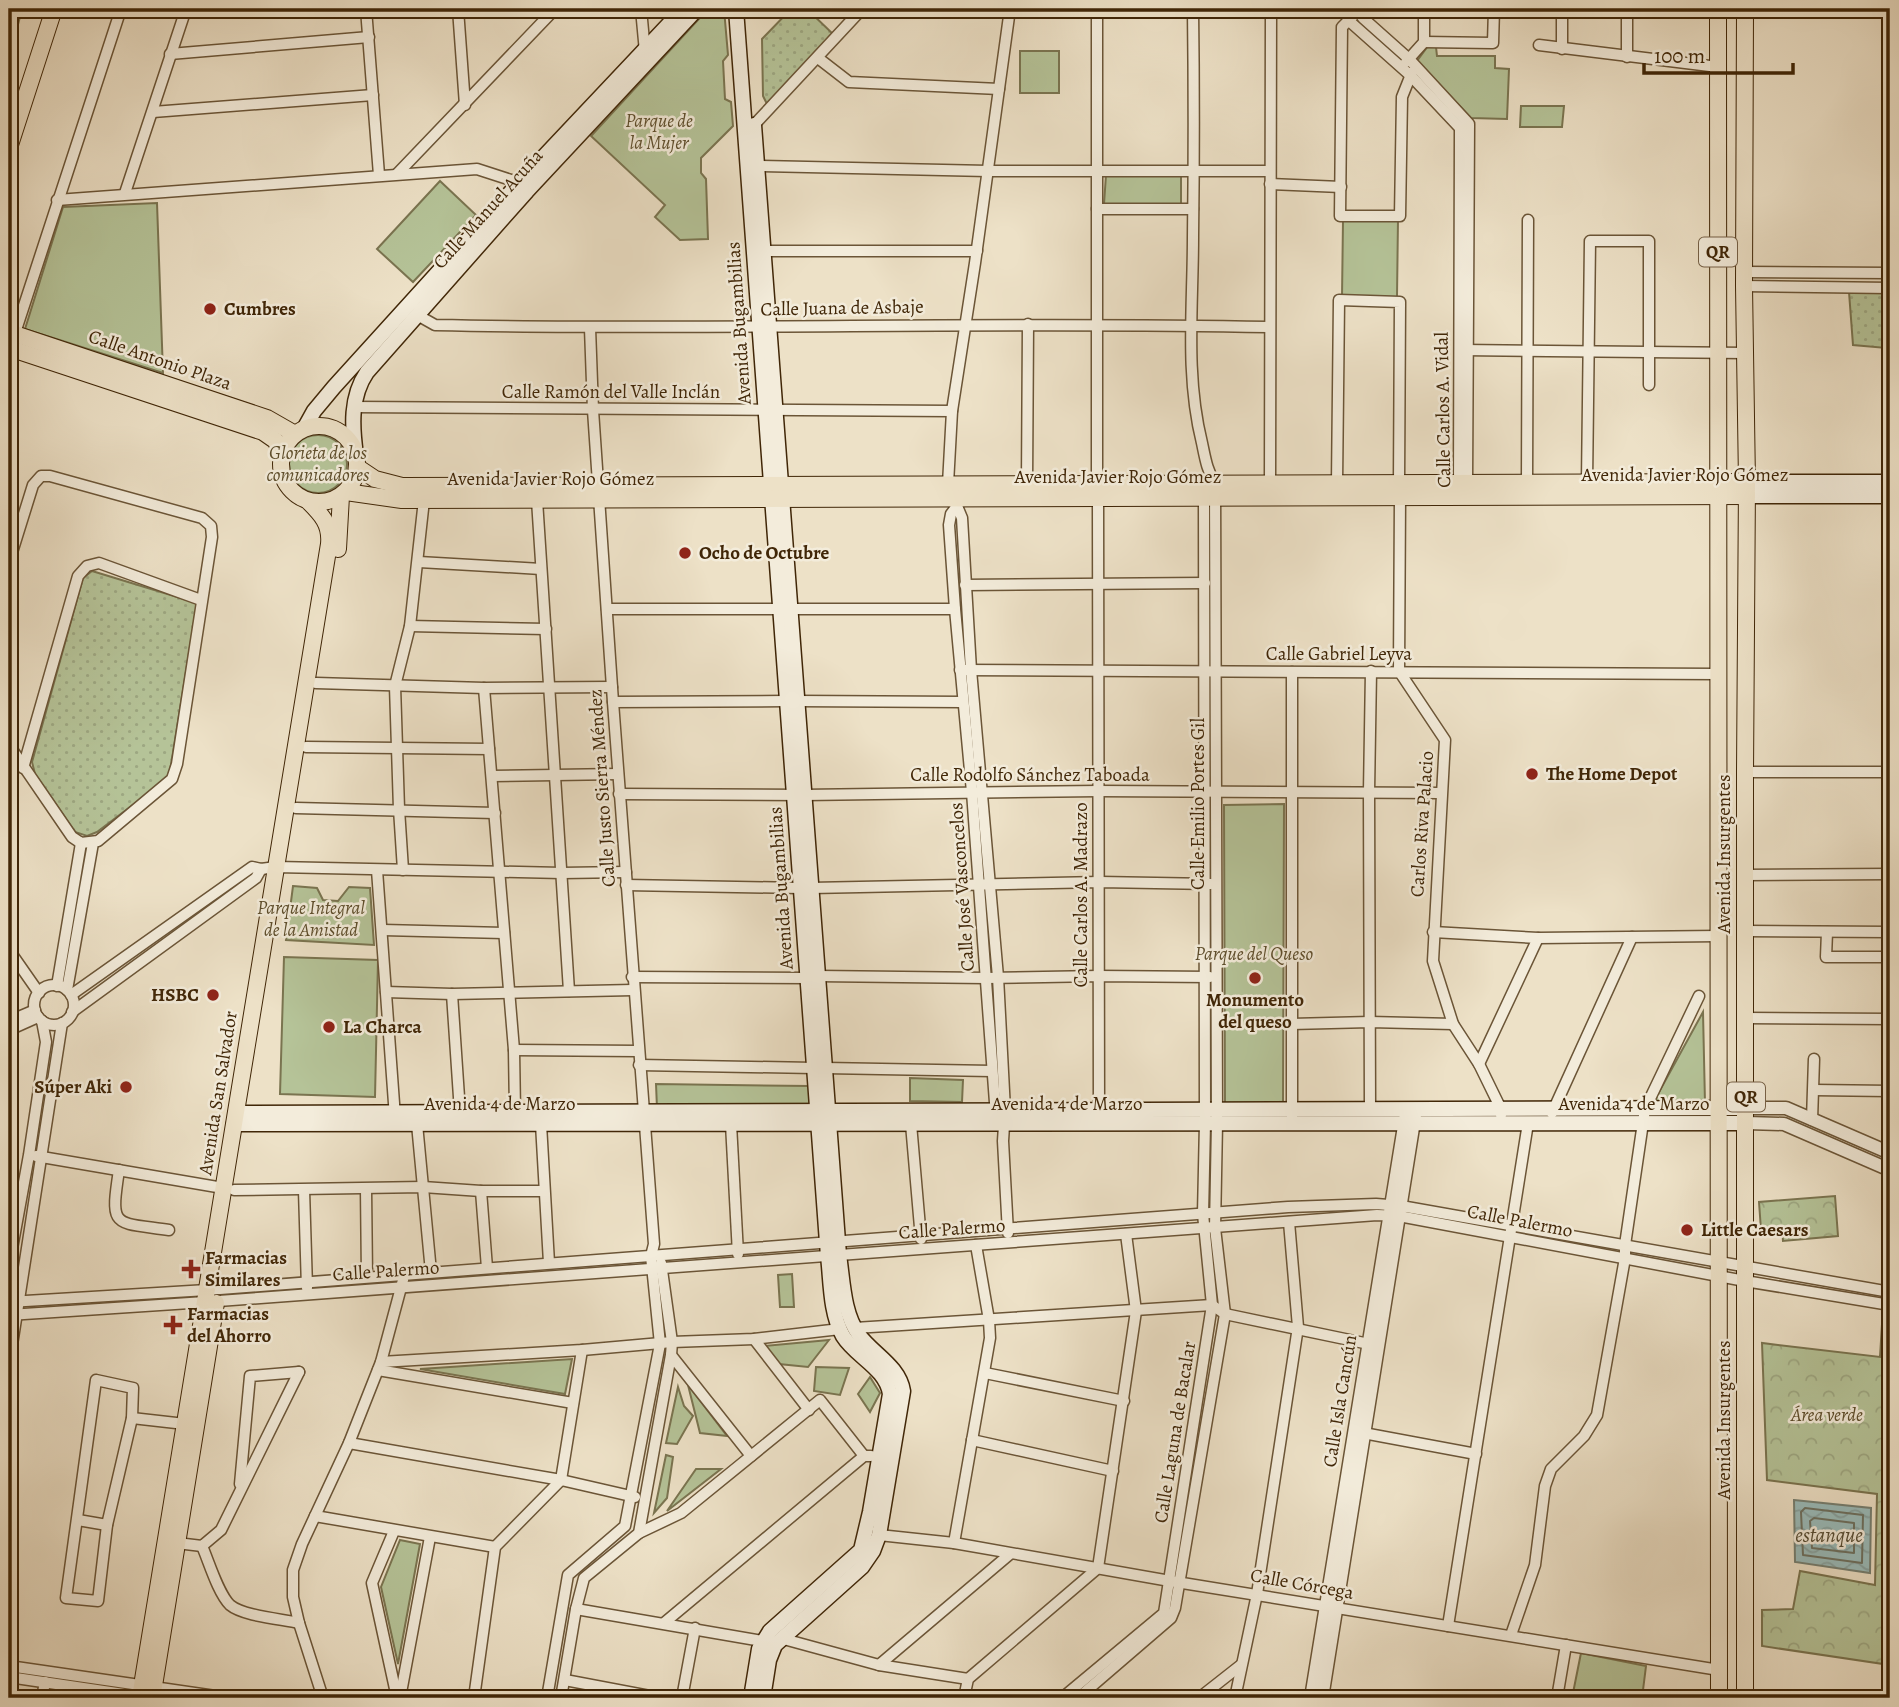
<svg xmlns="http://www.w3.org/2000/svg" width="1899" height="1707" viewBox="0 0 1899 1707" font-family="Alegreya,serif">
<defs>
<pattern id="grass-dots" width="8" height="8" patternUnits="userSpaceOnUse" patternTransform="scale(1.75)"><rect width="8" height="8" fill="#b5c398"/><path d="M2 2h.1M6 6h.1" fill="none" stroke="#9da782" stroke-width="1.8" stroke-linecap="round"/></pattern>
<pattern id="forest-crowns" width="20" height="18" patternUnits="userSpaceOnUse" patternTransform="scale(1.75)"><rect width="20" height="18" fill="#b5c398"/><path d="M2 6a3 3 0 1 1 6 0M12 15a3 3 0 1 1 6 0" fill="none" stroke="#9da782"/></pattern>
<pattern id="water-waves" width="16" height="10" patternUnits="userSpaceOnUse" patternTransform="scale(1.75)"><rect width="16" height="10" fill="#9abcbb"/><path d="M0 5q4-4 8 0t8 0" fill="none" stroke="#86a19f"/></pattern>
</defs>
<rect width="100%" height="100%" fill="#ede1c7"/>
<filter id="stains"><feTurbulence type="fractalNoise" baseFrequency=".00286" numOctaves="4"/><feColorMatrix values="0 0 0 0 .2 0 0 0 0 .09 0 0 0 0 .02 0 0 0 .5 -.17"/></filter>
<radialGradient id="worn" r=".72"><stop offset=".6" stop-color="#630" stop-opacity="0"/><stop offset="1" stop-color="#630" stop-opacity=".3"/></radialGradient>
<g fill="url(#grass-dots)" stroke="#7a7450" stroke-width="2">
<polygon points="791,9 807,9 834,35 767,104 763,96 762,39"/>
<polygon points="1849,292 1886,293 1886,348 1853,345"/>
<polygon points="92,571 197,603 170,771 167,779 97,832 87,836 75,832 35,774 32,762 83,578"/>
</g>
<g fill="url(#forest-crowns)" stroke="#7a7450" stroke-width="2">
<polygon points="9,9 22,9 9,59"/>
<polygon points="1835,1196 1838,1236 1783,1241 1782,1229 1761,1230 1759,1202"/>
<polygon points="1883,1308 1890,1309 1890,1665 1762,1646 1762,1610 1793,1609 1800,1571 1875,1585 1877,1494 1767,1480 1762,1343 1880,1357"/>
</g>
<g fill="#b5c398" stroke="#7a7450" stroke-width="2">
<polygon points="708,9 724,9 728,55 723,61 725,99 731,102 733,126 701,158 701,173 706,179 708,239 680,240 655,217 665,205 591,136"/>
<polygon points="1428,46 1436,47 1437,56 1495,56 1495,68 1509,69 1507,119 1471,118 1417,61"/>
<rect x="1020" y="51" width="39" height="42"/>
<polygon points="1521,106 1564,106 1562,127 1520,127"/>
<polygon points="1181,174 1181,204 1104,204 1106,175"/>
<polygon points="440,181 476,215 413,282 377,249"/>
<polygon points="157,203 163,373 25,329 63,207"/>
<polygon points="1398,219 1397,297 1342,297 1343,221"/>
<circle cx="318" cy="464" r="29"/>
<polygon points="1284,804 1283,1106 1225,1103 1224,805"/>
<polygon points="293,886 317,888 323,900 338,901 349,887 370,888 374,945 286,940"/>
<polygon points="284,957 378,960 375,1097 280,1094"/>
<polygon points="1703,1012 1705,1103 1653,1103"/>
<polygon points="910,1078 963,1080 962,1102 910,1101"/>
<polygon points="656,1084 809,1086 810,1108 657,1108"/>
<polygon points="792,1274 794,1307 780,1307 778,1275"/>
<polygon points="829,1340 808,1367 779,1364 764,1346"/>
<polygon points="572,1359 565,1394 420,1369"/>
<polygon points="816,1367 849,1368 840,1395 814,1391"/>
<polygon points="870,1377 880,1393 870,1412 858,1394"/>
<polygon points="688,1385 727,1436 700,1433"/>
<polygon points="678,1387 684,1406 693,1416 677,1444 666,1443"/>
<polygon points="666,1455 673,1457 667,1498 654,1513"/>
<polygon points="696,1469 721,1469 667,1511"/>
<polygon points="400,1540 420,1544 398,1664 381,1587"/>
<polygon points="1581,1653 1646,1666 1642,1698 1572,1698"/>
</g>
<polygon fill="url(#water-waves)" stroke="#768073" stroke-width="2" points="1794,1500 1871,1508 1870,1573 1795,1562"/>
<g fill="none" stroke-linecap="round" stroke-linejoin="round">
<g stroke="#6d7161" stroke-width="2">
<polygon points="1805,1508 1863,1515 1862,1563 1803,1555 1801,1512"/>
<polygon points="1814,1518 1854,1523 1854,1553 1812,1548 1810,1521"/>
</g>
<g stroke="#6b5537" stroke-width="13">
<g id="minor">
<polyline points="366,9 379,175"/>
<polyline points="458,9 465,105"/>
<polyline points="641,9 645,52"/>
<polyline points="1346,9 1348,20 1411,76 1460,128 1459,487"/>
<polyline points="1356,9 1363,18 1409,59 1469,124 1467,483 1465,488"/>
<polyline points="1562,9 1562,49"/>
<polyline points="1353,16 1342,27 1340,216 1400,216 1402,97 1412,72"/>
<polyline points="1424,42 1493,43 1494,9"/>
<polyline points="1539,45 1718,67"/>
<polyline points="170,54 369,37"/>
<polyline points="1627,57 1627,9"/>
<polyline points="818,58 849,82 999,89"/>
<polyline points="1406,62 1424,42 1424,9"/>
<polyline points="153,112 373,95"/>
<polyline points="748,127 754,125 862,9"/>
<polyline points="758,166 988,171 1270,171"/>
<polyline points="397,174 555,9"/>
<polyline points="1270,184 1341,187"/>
<polyline points="125,193 186,9"/>
<polyline points="57,200 477,169 511,180 522,186"/>
<polyline points="1097,209 1193,209"/>
<polyline points="764,251 977,251"/>
<polyline points="1745,272 1890,273"/>
<polyline points="1889,273 1890,385"/>
<polyline points="1744,286 1890,288"/>
<path d="M419,316L435,325C713,331 991,321 1268,327"/>
<polyline points="15,333 121,9"/>
<polyline points="1462,350 1746,353"/>
<polyline points="353,407 952,411"/>
<polyline points="1587,482 1590,241 1649,241 1649,385"/>
<polyline points="1270,483 1271,9"/>
<polyline points="1337,483 1339,300 1400,302 1399,483"/>
<polyline points="1527,483 1528,220"/>
<polyline points="948,484 952,411 975,263 1010,9"/>
<polyline points="1027,484 1028,324"/>
<polyline points="1097,484 1097,9"/>
<polyline points="1400,497 1399,671 1445,740 1433,961 1453,1024 1479,1064 1501,1109 1501,1115"/>
<polyline points="958,498 957,506 962,518 971,670 998,977 1005,1110 1003,1141 1008,1233"/>
<polyline points="1098,498 1099,1117"/>
<polyline points="537,500 569,991"/>
<polyline points="957,506 951,514 949,525 955,609 972,792 996,1116"/>
<polyline points="9,562 33,485 41,476 50,476 202,518 211,526 212,537 177,764 172,779 98,841 81,843 72,837 9,745"/>
<polyline points="419,562 541,569"/>
<polyline points="965,585 1205,583"/>
<polyline points="607,609 955,609"/>
<polyline points="410,626 546,629"/>
<polyline points="960,670 1718,674"/>
<polyline points="1292,672 1292,1117"/>
<polyline points="316,683 484,688 612,687"/>
<polyline points="484,688 514,1050 515,1112"/>
<polyline points="797,701 963,702"/>
<polyline points="613,702 786,701"/>
<polyline points="306,747 489,749"/>
<polyline points="23,768 78,576 87,566 99,563 201,600"/>
<polyline points="1745,772 1890,772"/>
<polyline points="492,776 618,774"/>
<polyline points="619,794 804,795 1098,791 1441,793"/>
<polyline points="296,808 495,813"/>
<polyline points="377,870 395,1117"/>
<polyline points="403,870 399,809 395,686 410,626 424,500"/>
<polyline points="1745,875 1890,874"/>
<polyline points="626,885 800,888"/>
<polyline points="811,888 1100,882 1211,884"/>
<polyline points="383,930 504,933"/>
<polyline points="1746,931 1890,932"/>
<polyline points="1433,932 1538,938 1718,936"/>
<polyline points="1827,932 1826,957 1890,957"/>
<polyline points="9,950 39,993"/>
<polyline points="818,976 986,978 1099,976 1210,977"/>
<polyline points="632,977 807,978"/>
<circle cx="54" cy="1005" r="20"/>
<polyline points="57,986 81,843"/>
<polyline points="67,990 93,843"/>
<polyline points="386,992 452,994 633,990"/>
<polyline points="452,994 460,1112"/>
<polyline points="71,995 252,867 261,869 276,867 562,873 626,872"/>
<polyline points="72,1012 256,878 261,869"/>
<polyline points="1746,1018 1890,1019"/>
<polyline points="9,1021 35,1010"/>
<polyline points="1291,1024 1370,1022 1453,1024"/>
<polyline points="9,1030 38,1017"/>
<polyline points="514,1050 638,1051"/>
<polyline points="1479,1064 1538,938"/>
<polyline points="639,1065 814,1068"/>
<polyline points="825,1068 992,1071"/>
<polyline points="1814,1090 1890,1091"/>
<polyline points="1370,1110 1369,792 1371,671"/>
<polyline points="1552,1113 1632,937"/>
<polyline points="1812,1120 1814,1059"/>
<polyline points="417,1124 431,1272"/>
<polyline points="541,1124 549,1263"/>
<polyline points="731,1124 738,1254"/>
<polyline points="911,1124 921,1239"/>
<polyline points="36,1156 223,1188"/>
<path d="M119,1170C110,1229 113,1222 169,1230"/>
<polyline points="366,1189 367,1277"/>
<polyline points="234,1190 423,1187 481,1191 544,1191"/>
<polyline points="304,1190 307,1288"/>
<polyline points="481,1191 487,1268"/>
<polyline points="9,1265 29,1155 46,1042 42,1021"/>
<polyline points="9,1302 207,1290 1288,1207 1376,1204 1401,1206 1890,1292"/>
<polyline points="9,1315 205,1302 1377,1215 1399,1216 1745,1281 1890,1305"/>
<polyline points="855,1328 1212,1305 1225,1314 1369,1344"/>
<polyline points="754,1339 809,1410"/>
<polyline points="671,1355 751,1456"/>
<polyline points="381,1362 582,1350 672,1342 754,1339 840,1329"/>
<polyline points="9,1364 62,1023"/>
<polyline points="378,1370 573,1403"/>
<polyline points="985,1373 1124,1401"/>
<polygon points="96,1380 133,1388 132,1418 107,1525 98,1601 66,1598"/>
<polyline points="132,1418 185,1424"/>
<polyline points="1358,1432 1476,1454"/>
<polyline points="972,1440 1113,1471"/>
<polyline points="349,1443 561,1480 635,1497"/>
<polyline points="240,1484 250,1376 299,1372"/>
<polyline points="315,1516 495,1547"/>
<polyline points="78,1520 107,1525"/>
<polyline points="394,1531 372,1583 397,1698"/>
<polyline points="639,1533 681,1513 820,1400 864,1456"/>
<polyline points="879,1535 954,1543 1170,1581 1719,1670"/>
<polyline points="177,1543 202,1546 221,1530 299,1372"/>
<polyline points="954,1543 990,1338 989,1320 976,1245"/>
<path d="M202,1546C209,1562 218,1593 230,1605C243,1616 281,1619 299,1623"/>
<polyline points="576,1609 762,1641"/>
<polyline points="664,1623 864,1456 871,1456"/>
<polyline points="1448,1626 1528,1123"/>
<polyline points="1511,1635 1535,1565 1545,1486 1551,1469 1584,1436 1597,1415 1625,1258 1625,1245 1645,1109 1699,996"/>
<polyline points="780,1638 879,1665 968,1679"/>
<polyline points="879,1665 1010,1554"/>
<polyline points="9,1666 229,1698"/>
<polyline points="9,1677 144,1697"/>
<polyline points="565,1680 660,1698"/>
<polyline points="42,1698 45,1682"/>
<polyline points="323,1698 299,1623 293,1597 293,1570 302,1544 349,1443 381,1362 403,1280"/>
<polyline points="400,1698 430,1537"/>
<polyline points="474,1698 495,1547 561,1480 582,1350"/>
<polyline points="547,1698 568,1575 625,1526 660,1344 651,1256 654,1244 613,702 593,410 590,328"/>
<polyline points="561,1698 576,1609 584,1578 639,1533 671,1355 672,1342 661,1263"/>
<polyline points="682,1698 695,1628"/>
<polyline points="964,1698 968,1679 1098,1568 1136,1311 1126,1234"/>
<polyline points="1062,1698 1164,1613 1212,1305 1203,1214 1205,1123 1204,493"/>
<path d="M1078,1698L1171,1618L1175,1608L1225,1314L1215,1228L1217,1123L1215,483C1207,471 1205,457 1202,443C1185,375 1193,306 1193,237C1194,161 1194,85 1193,9"/>
<polyline points="1199,1698 1241,1665"/>
<polyline points="1235,1698 1257,1594 1298,1327 1289,1222"/>
<polyline points="1557,1698 1566,1645"/>
</g>
</g>
<g stroke="#6b5537" stroke-width="15">
<g id="tertiary">
<polyline points="1746,1108 1786,1108 1890,1153"/>
<polyline points="1747,1123 1784,1124 1890,1170"/>
<polyline points="1311,1698 1406,1114"/>
<polyline points="1322,1698 1415,1115"/>
</g>
</g>
<g stroke="#402607" stroke-width="17">
<g id="secondary">
<path d="M736,9L828,1256C831,1281 830,1313 843,1336C856,1357 886,1368 890,1394L870,1512L861,1550L770,1631L759,1649L751,1698"/>
<path d="M754,125L839,1255C843,1281 843,1313 859,1335C873,1354 899,1366 903,1391L879,1535L873,1551L862,1567L775,1645L769,1660L763,1698"/>
<polyline points="304,429 314,411 334,387 519,183 683,9"/>
<path d="M356,455C352,427 350,397 367,372L527,191L697,9"/>
<polyline points="1747,482 1890,482"/>
<polyline points="1747,496 1890,496"/>
<polyline points="236,1113 1746,1108"/>
<polyline points="234,1124 1747,1123"/>
</g>
</g>
<g stroke="#402607" stroke-width="18">
<g id="primary">
<polyline points="1718,9 1719,1698"/>
<polyline points="1745,9 1744,286 1747,482 1745,772 1745,1698"/>
<polyline points="9,148 54,9"/>
<polyline points="9,332 267,418 295,434"/>
<polyline points="9,348 263,432 276,441 281,455"/>
<circle cx="319" cy="464" r="38"/>
<polyline points="357,467 375,479 402,486 1747,482"/>
<polyline points="346,492 402,500 1747,496"/>
<polyline points="338,549 341,496"/>
<path d="M140,1698L329,544C331,524 321,514 308,501"/>
<polyline points="152,1698 216,1303"/>
</g>
</g>
<use href="#minor" stroke="#f3ecdb" stroke-width="10"/>
<use href="#tertiary" stroke="#f3ecdb" stroke-width="12"/>
<use href="#secondary" stroke="#f3ecdb" stroke-width="14"/>
<use href="#primary" stroke="#ede1c7" stroke-width="16"/>
</g>
<g fill="#8f2418" stroke="#f3ecdb" stroke-width="2.5">
<circle cx="210" cy="309" r="7"/>
<circle cx="685" cy="553" r="7"/>
<circle cx="1532" cy="774" r="7"/>
<circle cx="1255" cy="978" r="7"/>
<circle cx="213" cy="995" r="7"/>
<circle cx="329" cy="1027" r="7"/>
<circle cx="126" cy="1087" r="7"/>
<circle cx="1687" cy="1230" r="7"/>
<path d="M187.5 1258.5h7v7h7v7h-7v7h-7v-7h-7v-7h7z"/>
<path d="M169.5 1314.5h7v7h7v7h-7v7h-7v-7h-7v-7h7z"/>
</g>
<g text-anchor="middle" dominant-baseline="central" stroke-width="5" stroke-linejoin="round" paint-order="stroke">
<g fill="#f3ecdb" stroke="#766147" stroke-width="2">
<rect x="1699" y="237.5" width="38" height="29" rx="5"/>
<rect x="1727" y="1082.5" width="38" height="29" rx="5"/>
</g>
<g font-size="18" font-weight="bold" fill="#402607">
<text x="1718" y="252">QR</text>
<text x="1746" y="1097">QR</text>
</g>
<g font-size="19" font-style="italic" fill="#5d4d2b" stroke="#f3ecdb">
<text x="659" y="121">Parque de<tspan x="659" dy="22">la Mujer</tspan></text>
<text x="318" y="453">Glorieta de los<tspan x="318" dy="22">comunicadores</tspan></text>
<text x="311" y="908">Parque Integral<tspan x="311" dy="22">de la Amistad</tspan></text>
<text x="1254" y="954">Parque del Queso</text>
<text x="1827" y="1415">Área verde</text>
</g>
<g font-size="19" fill="#402607" stroke="#f3ecdb">
<text transform="translate(488 209) rotate(-48)">Calle Manuel Acuña</text>
<text transform="translate(842 308) rotate(-1)">Calle Juana de Asbaje</text>
<text transform="translate(739 323) rotate(-94)">Avenida Bugambilias</text>
<text transform="translate(160 360) rotate(19)">Calle Antonio Plaza</text>
<text x="611" y="392">Calle Ramón del Valle Inclán</text>
<text transform="translate(1443 410) rotate(-91)">Calle Carlos A. Vidal</text>
<text x="1685" y="475">Avenida Javier Rojo Gómez</text>
<text x="1118" y="477">Avenida Javier Rojo Gómez</text>
<text x="551" y="479">Avenida Javier Rojo Gómez</text>
<text x="1339" y="654">Calle Gabriel Leyva</text>
<text x="1030" y="775">Calle Rodolfo Sánchez Taboada</text>
<text transform="translate(602 788) rotate(-94)">Calle Justo Sierra Méndez</text>
<text transform="translate(1198 804) rotate(-90)">Calle Emilio Portes Gil</text>
<text transform="translate(1422 824) rotate(-86)">Carlos Riva Palacio</text>
<text transform="translate(1724 854) rotate(-90)">Avenida Insurgentes</text>
<text transform="translate(962 887) rotate(-94)">Calle José Vasconcelos</text>
<text transform="translate(781 888) rotate(-94)">Avenida Bugambilias</text>
<text transform="translate(1081 895) rotate(-90)">Calle Carlos A. Madrazo</text>
<text transform="translate(218 1093) rotate(-81)">Avenida San Salvador</text>
<text x="500" y="1104">Avenida 4 de Marzo</text>
<text x="1067" y="1104">Avenida 4 de Marzo</text>
<text x="1634" y="1104">Avenida 4 de Marzo</text>
<text transform="translate(1520 1221) rotate(11)">Calle Palermo</text>
<text transform="translate(952 1229) rotate(-4)">Calle Palermo</text>
<text transform="translate(386 1271) rotate(-4)">Calle Palermo</text>
<text transform="translate(1340 1401) rotate(-81)">Calle Isla Cancún</text>
<text transform="translate(1724 1420) rotate(-90)">Avenida Insurgentes</text>
<text transform="translate(1175 1432) rotate(-81)">Calle Laguna de Bacalar</text>
<text transform="translate(1302 1584) rotate(10)">Calle Córcega</text>
</g>
<g font-size="19" font-weight="bold" fill="#402607" stroke="#f3ecdb" text-anchor="start">
<text x="224" y="309">Cumbres</text>
<text x="699" y="553">Ocho de Octubre</text>
<text x="1546" y="774">The Home Depot</text>
<text x="199" y="995" text-anchor="end">HSBC</text>
<text x="1255" y="1000" text-anchor="middle">Monumento<tspan x="1255" dy="22">del queso</tspan></text>
<text x="343" y="1027">La Charca</text>
<text x="112" y="1087" text-anchor="end">Súper Aki</text>
<text x="1701" y="1230">Little Caesars</text>
<text x="205" y="1258">Farmacias<tspan x="205" dy="22">Similares</tspan></text>
<text x="187" y="1314">Farmacias<tspan x="187" dy="22">del Ahorro</tspan></text>
</g>
<g font-size="21" font-style="italic" fill="#564c34" stroke="#f3ecdb">
<text x="1829" y="1535">estanque</text>
</g>
</g>
<rect width="1899" height="1707" fill="none" stroke="#ede1c7" stroke-width="35"/>
<rect x="10" y="10" width="1878" height="1686" fill="none" stroke="#402607" stroke-width="3.5"/>
<rect x="18" y="18" width="1864" height="1672" fill="none" stroke="#402607" stroke-width="2"/>
<path d="M1644 63v10h149v-10" fill="none" stroke="#402607" stroke-width="3.5"/>
<text x="1654" y="63" font-size="21" fill="#402607" stroke="#f3ecdb" stroke-width="5" paint-order="stroke">100 m</text>
<rect width="100%" height="100%" filter="url(#stains)"/>
<rect width="100%" height="100%" fill="url(#worn)"/>
</svg>
